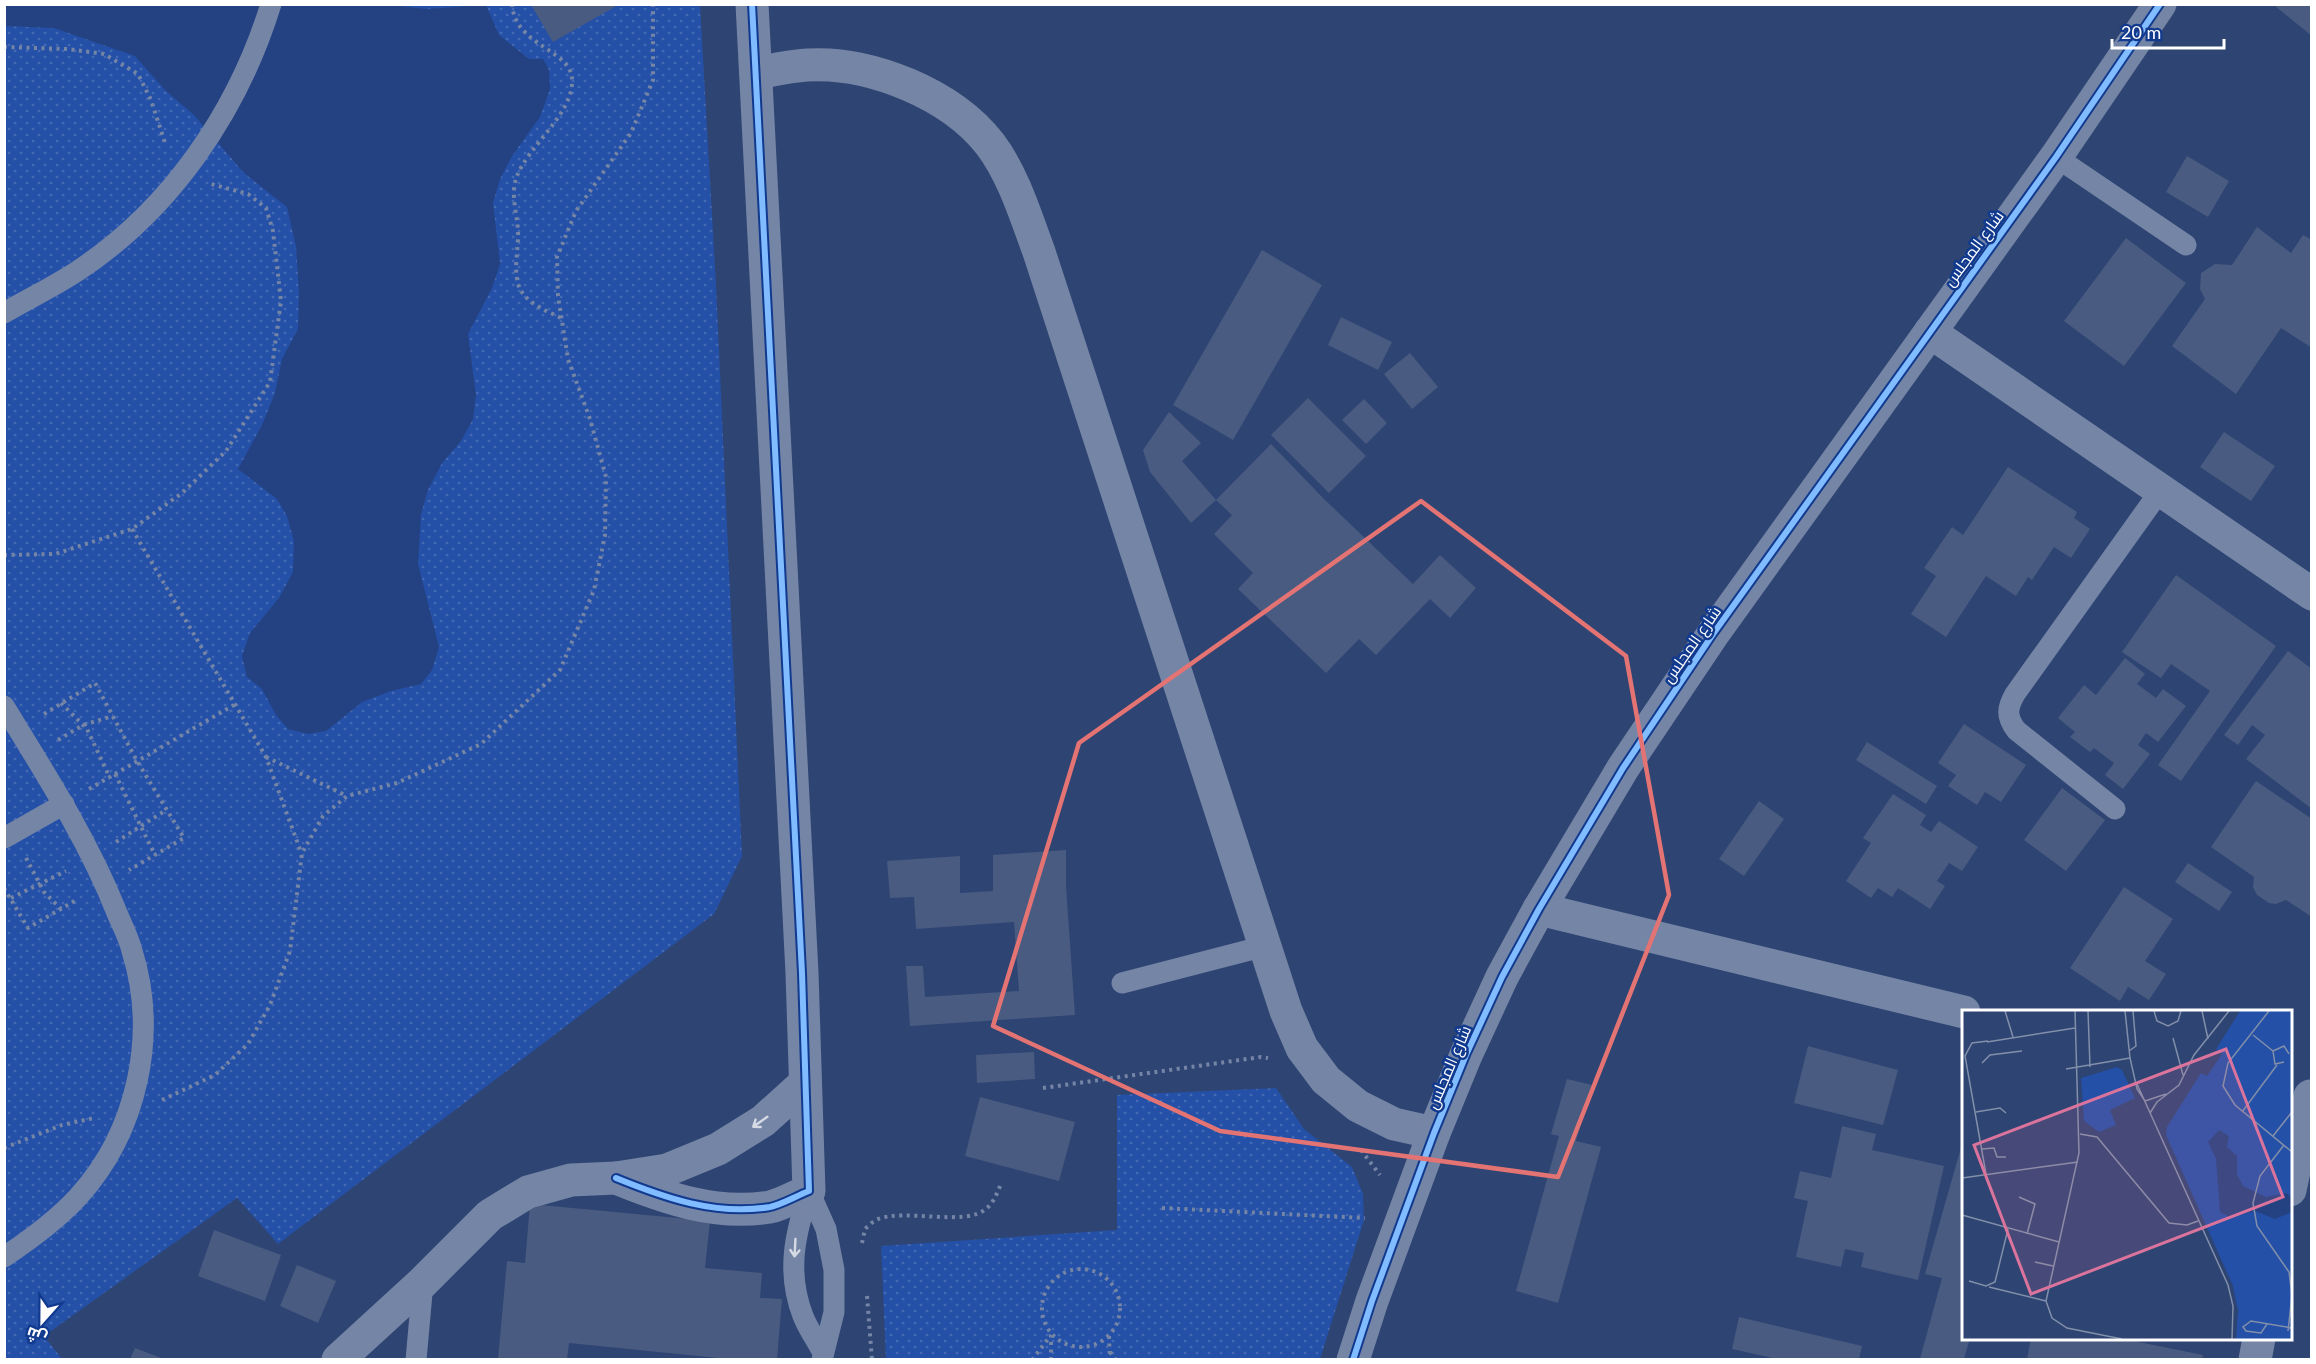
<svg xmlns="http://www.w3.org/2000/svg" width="2316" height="1364" viewBox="0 0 2316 1364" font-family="Lato,Cairo,sans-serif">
<defs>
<pattern id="green-dots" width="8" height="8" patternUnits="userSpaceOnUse" patternTransform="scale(1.5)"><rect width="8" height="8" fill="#2450a7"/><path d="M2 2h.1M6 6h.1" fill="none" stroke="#456ab4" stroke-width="1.8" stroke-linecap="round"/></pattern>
</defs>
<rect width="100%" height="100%" fill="#2e4472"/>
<g fill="url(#green-dots)">
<polygon points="5,5 700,5 716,284 742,856 714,914 278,1244 237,1198 44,1336 62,1359 5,1360"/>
<polygon points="1276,1088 1304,1129 1352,1167 1363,1194 1364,1220 1320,1359 886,1359 881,1246 1117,1230 1117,1095"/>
</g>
<polygon fill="#244281" points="381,4 426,9 486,5 499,35 529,59 543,59 549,70 550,89 540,117 512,156 500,179 493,203 500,264 492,288 468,334 476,395 473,419 461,441 442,463 428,490 421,514 418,564 439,647 432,670 421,684 391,691 362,702 326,731 308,734 288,729 276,715 262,689 247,677 242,656 250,633 279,598 293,572 294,541 287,516 277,499 238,469 262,425 275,393 282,359 298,329 299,292 296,246 287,207 244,173 194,115 165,90 135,56 54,28 5,26 4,5"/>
<g fill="#495b80">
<polygon points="2277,4 2312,4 2312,36 2275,6"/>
<polygon points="531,5 618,5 553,42"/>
<polygon points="2187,156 2229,181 2208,217 2166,192"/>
<polygon points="2257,227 2291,253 2303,235 2312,240 2312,348 2281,328 2236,394 2172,346 2205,299 2200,289 2201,273 2215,264 2232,265"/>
<polygon points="2126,238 2186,283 2124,366 2064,321"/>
<polygon points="1262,250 1322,285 1233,440 1173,405"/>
<polygon points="1341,317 1392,342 1378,370 1328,345"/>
<polygon points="1410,353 1438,387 1412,409 1384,374"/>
<polygon points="1308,398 1366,456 1329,493 1271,435"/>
<polygon points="1364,399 1387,423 1366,444 1342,420"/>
<polygon points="1169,412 1201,443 1182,461 1216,500 1191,523 1150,472 1143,450"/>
<polygon points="2224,432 2275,466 2251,501 2200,467"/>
<polygon points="1271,444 1324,499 1413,584 1440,555 1476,588 1450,618 1430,599 1376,655 1359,639 1326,673 1238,589 1253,573 1214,534 1232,515 1216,500"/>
<polygon points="2008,467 2077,512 2074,518 2090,529 2071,558 2054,547 2032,580 2028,577 2016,596 1986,576 1946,637 1911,614 1936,576 1924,568 1952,527 1963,535"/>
<polygon points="2176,575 2276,646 2181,781 2158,765 2210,691 2171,664 2161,678 2122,652"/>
<polygon points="2288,651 2312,669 2312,809 2246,759 2265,735 2252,725 2238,745 2224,735"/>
<polygon points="2125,658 2145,674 2137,684 2156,698 2163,689 2186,706 2158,742 2146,733 2138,745 2150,754 2123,789 2105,775 2114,763 2094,748 2090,752 2070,737 2075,732 2058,718 2084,685 2096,695"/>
<polygon points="1964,724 2026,765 2001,802 1985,792 1977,805 1948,786 1956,775 1938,763"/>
<polygon points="1867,742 1937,786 1926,804 1856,760"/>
<polygon points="2256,781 2312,819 2312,917 2286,900 2276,904 2269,903 2257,895 2253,887 2254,877 2211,847"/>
<polygon points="2062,788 2105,820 2066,871 2024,840"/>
<polygon points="1893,794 1926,815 1920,825 1931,832 1939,821 1978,847 1962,871 1949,863 1937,881 1945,886 1930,909 1898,888 1892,897 1878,888 1871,898 1846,881 1871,843 1863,838"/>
<polygon points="1759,801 1784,819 1744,876 1719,859"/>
<polygon points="1066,850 1066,886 1075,1015 910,1026 906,966 923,966 925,997 1019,991 1014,922 916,929 914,897 890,898 887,861 960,856 960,893 993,891 993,855"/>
<polygon points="2188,863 2232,892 2219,911 2175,882"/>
<polygon points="2124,887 2173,919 2145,961 2166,974 2149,1000 2128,987 2120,1001 2070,968"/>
<polygon points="1808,1046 1898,1070 1883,1125 1794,1103"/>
<polygon points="1034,1052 1035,1079 977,1083 976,1055"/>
<polygon points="1567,1079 1592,1085 1576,1141 1601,1147 1558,1303 1516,1291 1559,1136 1551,1134"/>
<polygon points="980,1097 1075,1122 1059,1181 965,1156"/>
<polygon points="1842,1126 1876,1134 1872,1150 1944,1166 1918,1280 1861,1267 1864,1253 1845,1249 1841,1267 1796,1257 1808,1201 1794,1198 1800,1171 1831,1178"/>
<polygon points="1964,1137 1964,1338 1970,1338 1964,1359 1920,1359 1942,1278 1925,1274"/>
<polygon points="530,1204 710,1221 705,1268 762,1273 760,1298 782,1299 777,1359 728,1359 569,1343 567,1359 498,1359 507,1261 525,1263"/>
<polygon points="214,1230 281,1255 265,1301 198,1276"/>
<polygon points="297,1265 336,1281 318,1323 280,1306"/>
<polygon points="1739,1317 1862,1346 1859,1359 1777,1359 1732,1349"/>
<polygon points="2031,1338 2119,1338 2203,1355 2202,1359 2027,1359"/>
<polygon points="135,1348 164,1359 130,1359"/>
</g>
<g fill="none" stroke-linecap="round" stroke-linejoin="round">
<g stroke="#7585a6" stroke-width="4" stroke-dasharray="3 4.5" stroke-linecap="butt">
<path d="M512,4C515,48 575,49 572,83C571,115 528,147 517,176C510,194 517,212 518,231C519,249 512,272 520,289C528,304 547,311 561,318"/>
<polyline points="4,47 68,49 104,54 138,74 151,100 166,146"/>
<polyline points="132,529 266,757 301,852"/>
<polyline points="4,555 55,554 132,529 182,493 226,451 270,382 281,301 273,231 266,208 248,194 211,184"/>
<polyline points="61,703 87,729 110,778"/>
<polyline points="44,714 95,683 137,761 184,838 129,870"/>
<polyline points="58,740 83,725 113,716"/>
<polyline points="266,757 347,796"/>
<polyline points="115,774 155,855"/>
<polyline points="89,789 234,705"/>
<polyline points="116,842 166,810"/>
<polyline points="26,858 44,892 61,909"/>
<polyline points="4,888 28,928 78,899"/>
<polyline points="11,898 66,871"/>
<polyline points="1043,1088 1261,1057 1268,1058"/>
<polyline points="162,1100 215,1075 248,1044 270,1005 290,951 302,853 323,816 347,796 397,783 481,744 560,670 594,590 605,535 606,477 590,419 568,359 558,296 557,257 576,211 631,133 653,80 653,4"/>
<polyline points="4,1148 62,1125 94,1118"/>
<polyline points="1361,1150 1380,1175"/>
<polyline points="1162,1208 1365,1218"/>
<path d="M862,1243L865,1229C868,1226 872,1222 876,1220C903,1207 966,1228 987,1208C994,1202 997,1193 1001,1184"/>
<circle cx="1081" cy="1308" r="39"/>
<polyline points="867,1296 872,1360"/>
<polyline points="1109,1336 1110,1360"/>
<polyline points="1110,1352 1116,1360"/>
<polyline points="1032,1360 1051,1335"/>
<polyline points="1051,1360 1051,1335"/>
</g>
<g stroke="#7585a6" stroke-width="21">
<polyline points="2056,157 2186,245"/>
<path d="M4,313C28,299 53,287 76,272C171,210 238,111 271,4"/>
<path d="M4,706C45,773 88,840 117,913C122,925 129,938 132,951C158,1034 138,1131 78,1197C57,1220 31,1239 4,1257"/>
<path d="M2115,809L2016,730C2006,716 2007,708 2015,694L2160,491"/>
<polyline points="4,838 64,804"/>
<polyline points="1122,983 1265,946"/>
<polyline points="809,1191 826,1229 834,1270 834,1312 822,1360"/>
<path d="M809,1191C795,1234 786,1272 803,1316C808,1329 817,1341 823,1353"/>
<polyline points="416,1360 423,1282"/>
</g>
<g stroke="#7585a6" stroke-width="33">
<path d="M757,73C773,70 790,66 807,65C870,61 951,94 990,144C1013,174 1026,217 1039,252L1286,1011L1302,1048L1326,1080L1358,1106L1394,1124L1434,1133"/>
<polyline points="1930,332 2312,594"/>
<polyline points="1539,909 1964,1012"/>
<path d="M616,1178C665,1198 716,1216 770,1207C783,1204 796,1196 809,1191L802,973L752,4"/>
<polyline points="2290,1190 2310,1096"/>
<polyline points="338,1360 423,1282 490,1215 528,1192 571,1180 616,1178 667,1170 718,1149 763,1121 804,1084"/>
<polyline points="2255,1360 2259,1338"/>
</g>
<polyline stroke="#7585a6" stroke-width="33" points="1353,1360 1372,1301 1434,1133 1466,1055 1502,977 1539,909 1623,768 1713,634 2056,157 2160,4"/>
<g stroke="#113a8f" stroke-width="10">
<g id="cycleway">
<path d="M616,1178C665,1198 716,1216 770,1207C783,1204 796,1196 809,1191L802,973L752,4"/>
<polyline points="1353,1360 1372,1301 1434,1133 1466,1055 1502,977 1539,909 1623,768 1713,634 2056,157 2160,4"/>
</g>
</g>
<use href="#cycleway" stroke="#80bcff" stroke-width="6"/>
</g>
<defs><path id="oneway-shaft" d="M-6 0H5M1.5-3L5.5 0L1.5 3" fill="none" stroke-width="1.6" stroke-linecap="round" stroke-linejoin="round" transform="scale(1.5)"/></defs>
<g stroke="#d6dae4">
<use href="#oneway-shaft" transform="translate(760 1122) rotate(145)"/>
<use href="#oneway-shaft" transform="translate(795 1248) rotate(93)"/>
</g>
<path fill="none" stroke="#e47373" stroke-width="4.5" stroke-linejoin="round" d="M1421,501L1626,656L1669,895L1558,1177L1220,1131L993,1026L1079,743Z"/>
<g text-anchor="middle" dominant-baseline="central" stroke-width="5" stroke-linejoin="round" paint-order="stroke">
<g font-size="16" fill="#fff" stroke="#113a8f">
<text transform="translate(1973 248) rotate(-54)">شارع المجلس</text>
<text transform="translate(1691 644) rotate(-55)">شارع المجلس</text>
<text transform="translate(1448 1067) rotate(-67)">شارع المجلس</text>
</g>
</g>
<g transform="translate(1962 1010)">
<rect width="330" height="330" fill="#2e4472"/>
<path d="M278,1H330V329H274L276,301L271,276L204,125L205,117L239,63L245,66L260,44L254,39ZM155,57L160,60L173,88L148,100L154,115L137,122L122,111L119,68Z" fill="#2450a7"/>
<path d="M257,120L267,126L265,137L275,146V164L281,176L304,187L325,183L330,189V202L313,209L293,201L268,207L258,202L254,149L246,132Z" fill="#244281"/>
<path fill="none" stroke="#828faa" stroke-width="1.5" d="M43,1L51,27M113,1L117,143L84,291L90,308L105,318L160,329M126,1L128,57M163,1L168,48L175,79L183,91M192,1L195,11L206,16L216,11L219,1M240,1L246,29M307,1L266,53L261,76L273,95L330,142M291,25L311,41M211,28L221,65M25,32L113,18M167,41L174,36L171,1M322,52L313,54L311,41L322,36L327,44M20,53L28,45L60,41M104,59L168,48M175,74L266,275L271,296L270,329M183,91L204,84M14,102L38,98L44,103M280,102L315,55M188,103L195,92L217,75L232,45L267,1M118,124L135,127L207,213L225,215L236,211M311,126L330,102M322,135L298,166L291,193L295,216L327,262L330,285L326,321M20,139L32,138L35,147H44M24,164L3,46L10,33L26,31M0,168L116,152M57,187L73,194L65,224M0,205L97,232M73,252L91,256M7,271L24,276L33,272L46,219M27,277L84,291M305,314L299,323L284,321L281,317L289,311L330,318"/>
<path fill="#da749d" fill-opacity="0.15" stroke="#da749d" stroke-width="3" d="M264,39L321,187L69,284L12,135Z"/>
<rect width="330" height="330" fill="none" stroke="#fff" stroke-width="3"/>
</g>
<rect width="2316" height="1364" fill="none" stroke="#ffffff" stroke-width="12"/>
<g transform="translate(42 1322) rotate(201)" stroke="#113a8f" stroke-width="4.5" paint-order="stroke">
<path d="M0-4.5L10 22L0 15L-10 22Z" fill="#ffffff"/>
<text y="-9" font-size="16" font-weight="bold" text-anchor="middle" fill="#ffffff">ش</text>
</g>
<path d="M2112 39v9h112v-9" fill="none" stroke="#ffffff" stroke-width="3"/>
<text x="2121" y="39" font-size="18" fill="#ffffff" stroke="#113a8f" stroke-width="4.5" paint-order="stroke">20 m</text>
</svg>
